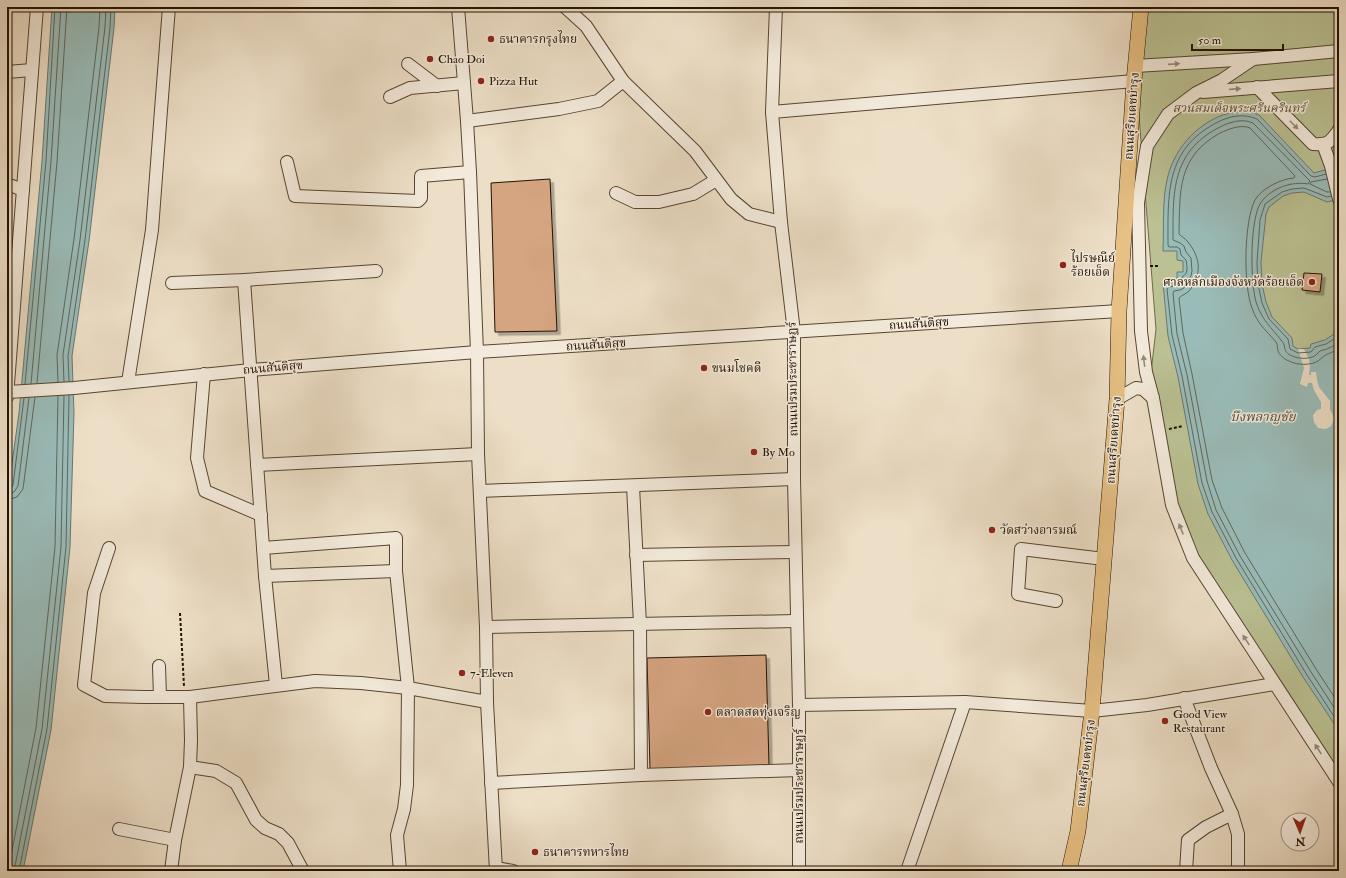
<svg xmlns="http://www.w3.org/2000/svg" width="1346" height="878" viewBox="0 0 1346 878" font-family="'IM FELL Double Pica','Noto Serif Thai',serif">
<defs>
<filter id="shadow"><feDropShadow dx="3.5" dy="3.5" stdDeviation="0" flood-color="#0004"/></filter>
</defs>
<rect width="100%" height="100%" fill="#eddfc7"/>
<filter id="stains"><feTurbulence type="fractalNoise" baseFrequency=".005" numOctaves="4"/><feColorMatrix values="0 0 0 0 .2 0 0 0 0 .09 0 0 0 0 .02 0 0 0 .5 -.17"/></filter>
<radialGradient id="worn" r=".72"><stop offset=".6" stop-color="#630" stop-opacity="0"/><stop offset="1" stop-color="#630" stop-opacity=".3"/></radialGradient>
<polygon fill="#bbc193" stroke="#6f6a4a" points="1141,7 1339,7 1339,782 1193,558 1172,505 1149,390 1156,329 1135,66"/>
<g fill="#9abcb9" stroke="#6a786f">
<polygon points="52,7 115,7 114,28 89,241 72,356 74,413 70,547 51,730 23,871 7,871 7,499 19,413 42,161"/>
<path d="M1248,111L1259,115L1314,173L1339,166V199L1327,202L1304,192L1292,193L1283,196L1269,207L1266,214L1261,262L1262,284L1266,302L1272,317L1292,338L1293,346L1298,349L1310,348L1311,344L1325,340L1339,331V731L1303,677L1232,560L1208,514L1198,484L1178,377L1168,336L1163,283L1177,282V272H1183V261L1177,260V251H1163C1164,228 1162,202 1167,180C1173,151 1195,125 1223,115C1231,112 1240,112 1248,111Z"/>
</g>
<polygon fill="#eddfc7" points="1298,349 1304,349 1309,359 1310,367 1309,375 1311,375 1311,372 1316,372 1317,380 1319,387 1330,401 1330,410 1332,413 1334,419 1331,426 1328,428 1325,429 1318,428 1314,422 1313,415 1317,410 1321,409 1321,402 1314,390 1312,383 1308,383 1307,387 1300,384 1304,368"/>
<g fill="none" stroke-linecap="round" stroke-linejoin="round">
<g stroke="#5e675c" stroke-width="1">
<path d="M1326,174L1315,177L1311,176L1257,119C1243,113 1229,116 1216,123C1165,150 1168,194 1168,245L1169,247H1177L1180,249L1181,255L1186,260C1187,268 1189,273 1182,277L1180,285L1169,287L1167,289L1172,335L1182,376L1202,483L1212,512L1236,558L1307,675L1339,724"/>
<polyline points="1327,179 1311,182 1310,184 1327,192 1330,192"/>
<polyline points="1331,196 1327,197 1304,188 1292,189 1282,192 1265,204 1260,220 1257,263 1258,284 1262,303 1269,319 1288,339 1290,349 1298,353 1311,352 1315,347 1326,344 1339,336"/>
<path d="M1339,342C1336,344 1332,347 1329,348C1326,350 1322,350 1320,351C1319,352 1317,354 1316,355C1311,359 1301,359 1295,357C1280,352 1288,347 1281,340C1271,327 1263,321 1257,305C1250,287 1249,216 1262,201C1272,188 1292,181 1308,184L1310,181L1253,123C1242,118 1229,122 1218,128C1171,153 1173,193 1173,240L1180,243L1184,246L1186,252L1191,258L1192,271L1191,276L1187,280L1184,288L1180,290L1174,291L1173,293L1177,334L1187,375L1207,481L1216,510L1240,556L1311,672L1339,715"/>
<path d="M1339,349C1334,352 1326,354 1323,357C1321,358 1320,360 1318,361C1312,365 1301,365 1294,363C1288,361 1281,358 1278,351C1277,347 1278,345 1276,342C1265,329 1258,325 1252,308C1243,285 1244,221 1255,200C1262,188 1281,179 1294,178L1295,176L1250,128C1241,124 1229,129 1220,133C1177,157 1180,191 1179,234C1182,237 1186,239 1188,242C1201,258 1202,275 1189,291C1186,294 1182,295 1179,298L1183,333L1192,374L1212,480L1222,508L1245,553L1316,669L1339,704"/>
<polyline points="69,381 68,356 85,240 110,28 111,7"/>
<polyline points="58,382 57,355 74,239 99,27 100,7"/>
<polyline points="64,382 63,355 80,240 105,27 106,7"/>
<polyline points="37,383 57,162 67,7"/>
<polyline points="25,384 46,161 55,7"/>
<polyline points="31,384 51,161 61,7"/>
<polyline points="7,489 11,488 13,485 24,398"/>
<polyline points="7,494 14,492 18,486 29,398"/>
<polyline points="7,500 17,497 23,489 35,397"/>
<polyline points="8,871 36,728 55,547 58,396"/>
<polyline points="14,871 42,729 61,547 64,396"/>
<polyline points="19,871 47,729 66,547 69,395"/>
</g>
</g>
<g fill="#d5a581" stroke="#231200" filter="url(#shadow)">
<polygon points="550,179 557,331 495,332 491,183"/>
<polygon points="1304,273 1322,274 1320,292 1302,290"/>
<polygon points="766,655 769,765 650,769 647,658"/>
</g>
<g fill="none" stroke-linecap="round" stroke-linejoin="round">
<g stroke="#564532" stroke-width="14">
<g id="minor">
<polyline points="458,7 467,121 470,172 477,352 478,454 486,627 487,702 496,871"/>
<polyline points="565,7 586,26 623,81 695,151 731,199 749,214 781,222"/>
<polyline points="776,7 772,112 781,222 794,332 794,479 799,705 799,871"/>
<polyline points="1253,59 1222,80 1196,93 1168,114 1147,146 1138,203 1141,331 1146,372 1153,398 1172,505 1193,558 1339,782"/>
<polyline points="408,64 437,86"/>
<polyline points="1135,66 1253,59 1339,51"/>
<polyline points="7,72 32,70"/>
<path d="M1257,87L1313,144C1329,145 1330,142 1339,130"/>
<polyline points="1203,92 1339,81"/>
<polyline points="390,97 410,88 464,83"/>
<polyline points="772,112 1134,81"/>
<polyline points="467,121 559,109 598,101 623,81"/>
<polyline points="1323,144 1331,166 1339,199"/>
<polyline points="287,162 295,196 418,201 421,198 421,176 470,172"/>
<polyline points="7,184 23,190"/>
<polyline points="616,193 635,202 659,202 693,194 716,180"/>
<polyline points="244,280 265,576 396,571"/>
<polyline points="172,283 244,280 376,271"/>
<polyline points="204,374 197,458 205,491 261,515"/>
<polyline points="128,382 152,230 161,110 169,7"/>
<polyline points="8,392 74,388 251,370 477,352 1119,311"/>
<polyline points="7,397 37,7"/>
<polyline points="1117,399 1136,388 1143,389 1153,398"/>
<polyline points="257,465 478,454"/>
<polyline points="633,486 640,624 641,775"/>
<polyline points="480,491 794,479"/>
<polyline points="109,548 94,593 84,685 105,696 144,697 190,697 315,681 361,683 408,688 487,702"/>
<polyline points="263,548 396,538 396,571 408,688 407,785 404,809 397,835 400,871"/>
<polyline points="636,555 795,552"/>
<polyline points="265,576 276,685"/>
<polyline points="1056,601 1018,594 1021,549 1104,559"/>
<polyline points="486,627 796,621"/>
<polyline points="159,666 160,697"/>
<polyline points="1184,698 1211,768 1232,814 1238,834 1238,871"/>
<polyline points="799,705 965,702 1092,711 1147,705 1274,684"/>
<polyline points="190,767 216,771 236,783 256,820 265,828 279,834 288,843 303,871"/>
<polyline points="491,783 641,775 799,770"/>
<polyline points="119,829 175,840"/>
<polyline points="496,868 513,871"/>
<polyline points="171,871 175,840 190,767 191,740 190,697"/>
<polyline points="907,871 965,702"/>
<polyline points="1186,871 1188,840 1206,827 1232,814"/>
</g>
</g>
<g stroke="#231200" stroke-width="16">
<polyline id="major" points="1069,871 1078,831 1092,711 1117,399 1119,311 1134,81 1141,7"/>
</g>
<g stroke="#231200" stroke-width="2" stroke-dasharray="3 2" stroke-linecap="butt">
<polyline points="1150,266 1159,266"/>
<polyline points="1169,429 1183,426"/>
<polyline points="180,613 184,686"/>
</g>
<use href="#minor" stroke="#f3eadb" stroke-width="12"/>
<use href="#major" stroke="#e6c084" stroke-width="15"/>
</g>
<defs><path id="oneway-solid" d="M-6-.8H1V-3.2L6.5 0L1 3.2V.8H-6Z"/></defs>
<g fill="#958978">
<use href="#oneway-solid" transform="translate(1174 64) rotate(-4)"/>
<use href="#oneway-solid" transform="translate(1235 89) rotate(-5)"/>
<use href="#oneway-solid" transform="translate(1294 125) rotate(45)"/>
<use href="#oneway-solid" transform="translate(1144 361) rotate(-97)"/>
<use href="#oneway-solid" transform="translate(1181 529) rotate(-112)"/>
<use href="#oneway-solid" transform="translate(1246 640) rotate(-123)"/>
<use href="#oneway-solid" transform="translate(1318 749) rotate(-123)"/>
</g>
<g fill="#8f2418" stroke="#f3eadb" stroke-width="1.5">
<circle cx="491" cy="39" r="4"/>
<circle cx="430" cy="59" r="4"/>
<circle cx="481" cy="81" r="4"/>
<circle cx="1063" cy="265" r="4"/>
<circle cx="1312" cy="282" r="4"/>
<circle cx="704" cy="368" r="4"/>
<circle cx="754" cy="452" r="4"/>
<circle cx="992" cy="530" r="4"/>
<circle cx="462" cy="673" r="4"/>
<circle cx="708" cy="712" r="4"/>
<circle cx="1165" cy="721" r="4"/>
<circle cx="535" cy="852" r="4"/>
</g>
<g text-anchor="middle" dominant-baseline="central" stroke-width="3" stroke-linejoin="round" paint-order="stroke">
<g font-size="12" fill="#231200" stroke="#f3eadb" text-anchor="start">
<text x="499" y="39">ธนาคารกรุงไทย</text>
<text x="438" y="59">Chao Doi</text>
<text x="489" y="81">Pizza Hut</text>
<text x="1071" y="258">ไปรษณีย์<tspan x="1071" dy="14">ร้อยเอ็ด</tspan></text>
<text x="1304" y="282" text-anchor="end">ศาลหลักเมืองจังหวัดร้อยเอ็ด</text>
<text x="712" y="368">ขนมโชคดี</text>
<text x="762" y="452">By Mo</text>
<text x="1000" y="530">วัดสว่างอารมณ์</text>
<text x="470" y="673">7-Eleven</text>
<text x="716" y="712">ตลาดสดทุ่งเจริญ</text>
<text x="1173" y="714">Good View<tspan x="1173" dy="14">Restaurant</tspan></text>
<text x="543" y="852">ธนาคารทหารไทย</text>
</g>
<g font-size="12" font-style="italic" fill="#584f33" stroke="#f3eadb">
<text x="1239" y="108">สวนสมเด็จพระศรีนครินทร์</text>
</g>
<g font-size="12" fill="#231200" stroke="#f3eadb">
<text transform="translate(1132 116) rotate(-86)">ถนนสุริยเดชบำรุง</text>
<text transform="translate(919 324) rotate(-4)">ถนนสันติสุข</text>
<text transform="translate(596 345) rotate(-4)">ถนนสันติสุข</text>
<text transform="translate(273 368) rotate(-5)">ถนนสันติสุข</text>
<text transform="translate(793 379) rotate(-91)">ถนนเปรมประชาราษฏร์</text>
<text transform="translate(1114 440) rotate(-86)">ถนนสุริยเดชบำรุง</text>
<text transform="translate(1086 763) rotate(-83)">ถนนสุริยเดชบำรุง</text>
<text transform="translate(799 786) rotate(-90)">ถนนเปรมประชาราษฏร์</text>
</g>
<g font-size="13" font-style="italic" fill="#4d4e41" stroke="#f3eadb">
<text x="1263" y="417">บึงพลาญชัย</text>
</g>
</g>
<rect width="1346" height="878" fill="none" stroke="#eddfc7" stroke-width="24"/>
<rect x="8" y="8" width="1330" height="862" fill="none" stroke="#231200" stroke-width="2"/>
<rect x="12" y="12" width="1322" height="854" fill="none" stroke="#231200"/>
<g transform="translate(1300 832) rotate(178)"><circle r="19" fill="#f3eadb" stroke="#a09483"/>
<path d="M0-3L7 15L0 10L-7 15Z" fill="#8f2418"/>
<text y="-6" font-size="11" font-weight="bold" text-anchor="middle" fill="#231200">N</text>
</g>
<path d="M1192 44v6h91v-6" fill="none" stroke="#231200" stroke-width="2"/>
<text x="1198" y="44" font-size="12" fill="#231200" stroke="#f3eadb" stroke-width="3" paint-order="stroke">50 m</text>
<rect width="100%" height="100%" filter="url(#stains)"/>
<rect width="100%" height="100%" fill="url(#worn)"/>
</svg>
